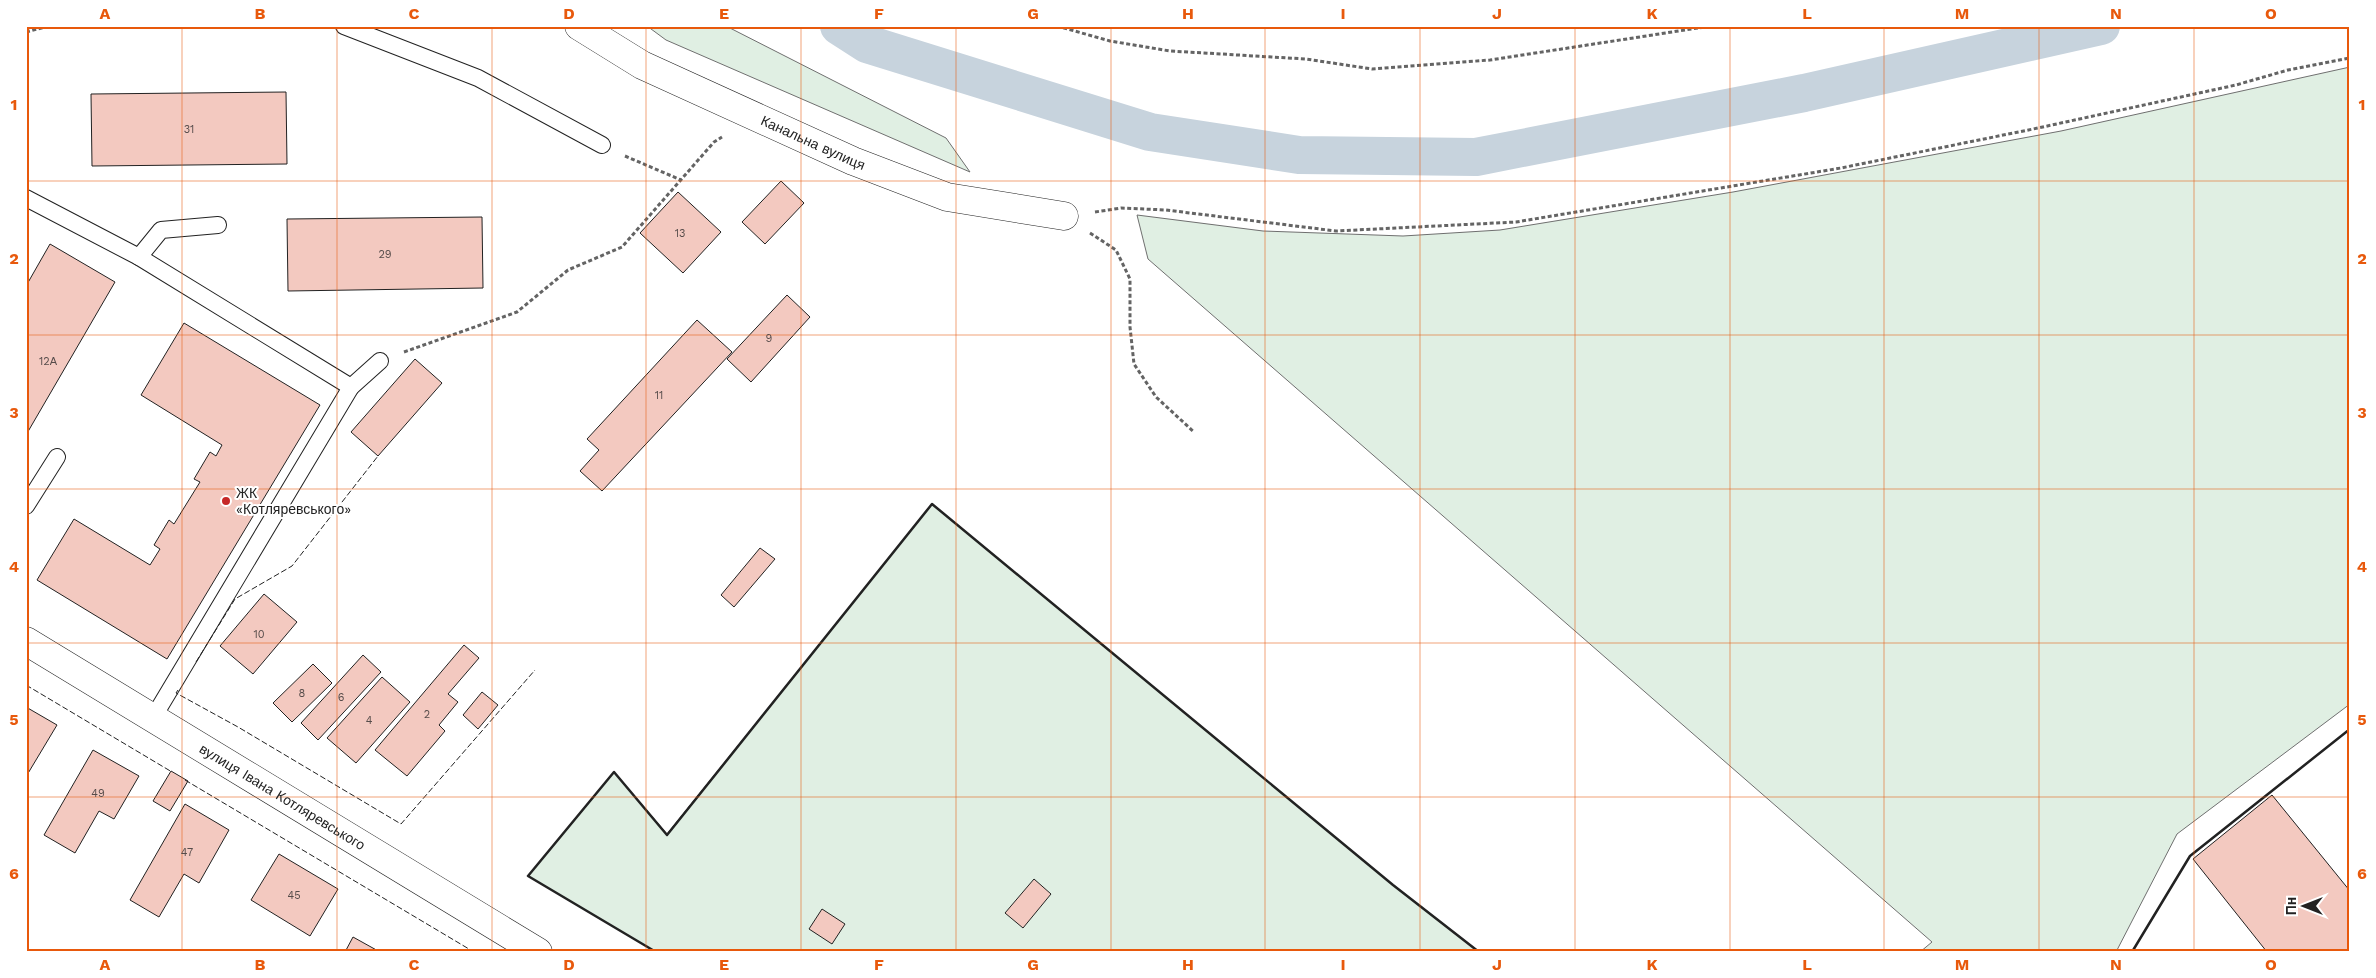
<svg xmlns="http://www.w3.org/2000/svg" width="2376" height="978" viewBox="0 0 2376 978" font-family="'Work Sans',sans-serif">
<rect width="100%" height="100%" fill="#fff"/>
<g fill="#e0efe3" stroke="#6f6f6f">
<polygon points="647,26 726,26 946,138 970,172 666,40"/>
<polygon points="2350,67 2350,704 2177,834 2116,952 1920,952 1932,942 1148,259 1137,215 1263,231 1403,236 1500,230 1733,192 2061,131"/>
<polygon points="932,504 1393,885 1479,952 656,952 528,876 614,772 667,834"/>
</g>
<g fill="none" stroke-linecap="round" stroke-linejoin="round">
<polyline stroke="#c7d3dd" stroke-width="38" points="839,26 867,44 1150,132 1299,155 1476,157 1804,93 2101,26"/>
</g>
<g fill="#f3c9c0" stroke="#222">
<polygon points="286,92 287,164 92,166 91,94"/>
<polygon points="781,181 804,203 765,244 742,222"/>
<polygon points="678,192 721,232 683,273 640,233"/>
<polygon points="482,217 483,288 288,291 287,219"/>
<polygon points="50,244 115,282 26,435 26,286"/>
<polygon points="787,295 810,317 751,382 727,359"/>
<polygon points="697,320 732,352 602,491 580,471 599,450 587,439"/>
<polygon points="184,323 320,405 167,659 37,580 74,519 150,565 160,549 154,545 169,520 174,524 200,482 194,479 210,452 216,456 222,445 141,395"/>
<polygon points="415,359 442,383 378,456 351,432"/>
<polygon points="760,548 775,559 734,607 721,595"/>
<polygon points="264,594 297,622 253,674 220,646"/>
<polygon points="464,645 479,658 448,694 458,702 439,725 445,731 407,776 375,750"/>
<polygon points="363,655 381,672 318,740 301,723"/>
<polygon points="313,664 332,683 292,722 273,703"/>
<polygon points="382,677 410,702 356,763 327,738"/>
<polygon points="482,692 498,705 478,729 463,715"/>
<polygon points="26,707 57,725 27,775 26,775"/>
<polygon points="93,750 139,776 114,819 99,811 75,853 44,835"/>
<polygon points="171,771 188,781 170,811 153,801"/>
<polygon points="2272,795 2350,891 2350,952 2267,952 2193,859"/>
<polygon points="185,804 229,830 199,883 184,874 159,917 130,900"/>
<polygon points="279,854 338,889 310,936 251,900"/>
<polygon points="1034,879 1051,894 1023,928 1005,913"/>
<polygon points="822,909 845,924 832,944 809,929"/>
<polygon points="353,937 380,952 345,952"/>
</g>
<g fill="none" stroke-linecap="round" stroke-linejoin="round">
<g stroke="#222" stroke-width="18">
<g id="service">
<polyline points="344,26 478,78 602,145"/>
<polyline points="26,198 139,257 351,387 380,361"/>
<polyline points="139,257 161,230 218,225"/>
<polyline points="26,506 57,457"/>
<polyline points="153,718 351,387"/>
</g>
</g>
<g stroke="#222" stroke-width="29">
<g id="minor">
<path id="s1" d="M579,26L642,65L853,161L947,197L1064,216"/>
<path id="s2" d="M26,641L538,952"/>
</g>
</g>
<g stroke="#646464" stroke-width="3" stroke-dasharray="4 2.5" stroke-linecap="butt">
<polyline points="1057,26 1110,41 1170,51 1306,59 1372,69 1490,60 1711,26"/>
<polyline points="26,32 49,26"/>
<polyline points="625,156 681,180"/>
<polyline points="1095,212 1121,208 1166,210 1336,231 1516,222 1841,168 2038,128 2236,85 2288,70 2350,58"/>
<polyline points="1090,233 1116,250 1130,279 1130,327 1134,364 1156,397 1194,432"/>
<polyline points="404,352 517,312 568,270 622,247 714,142 722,137"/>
</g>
<use href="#service" stroke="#fff" stroke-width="16"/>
<use href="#minor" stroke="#fff" stroke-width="28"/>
<g stroke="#222" stroke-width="1" stroke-dasharray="6 2.5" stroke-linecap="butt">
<polyline points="196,662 235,599 292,566 378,456"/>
<polyline points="26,685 172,772"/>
<polyline points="178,690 176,693 238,727 401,824 535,670"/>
<polyline points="185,780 474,952"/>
</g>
<g stroke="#222" stroke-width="2.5">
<polyline points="656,952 528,876 614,772 667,835 932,504 1393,885 1479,952"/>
<polyline points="2132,952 2190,856 2350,729"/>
</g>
</g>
<path fill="none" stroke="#e8590c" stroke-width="1" stroke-opacity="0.55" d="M182,26V952M337,26V952M492,26V952M646,26V952M801,26V952M956,26V952M1111,26V952M1265,26V952M1420,26V952M1575,26V952M1730,26V952M1884,26V952M2039,26V952M2194,26V952M26,181H2350M26,335H2350M26,489H2350M26,643H2350M26,797H2350"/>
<circle fill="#c62828" stroke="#fff" stroke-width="2" cx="226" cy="501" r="5"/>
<g text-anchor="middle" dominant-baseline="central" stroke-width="4" stroke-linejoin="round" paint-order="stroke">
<g font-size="11" fill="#564c4a">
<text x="189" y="129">31</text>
<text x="680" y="233">13</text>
<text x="385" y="254">29</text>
<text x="769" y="338">9</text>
<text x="48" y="361">12А</text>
<text x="659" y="395">11</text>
<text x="259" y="634">10</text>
<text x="302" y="693">8</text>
<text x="341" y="697">6</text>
<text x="427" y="714">2</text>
<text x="369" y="720">4</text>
<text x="98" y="793">49</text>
<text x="187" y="852">47</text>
<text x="294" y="895">45</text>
</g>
<g font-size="14" fill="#222" stroke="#fff">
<text stroke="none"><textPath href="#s1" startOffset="262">Канальна вулиця</textPath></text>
<text stroke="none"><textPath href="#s2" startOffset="300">вулиця Івана Котляревського</textPath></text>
</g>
<g font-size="14" fill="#222" stroke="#fff" text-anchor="start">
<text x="236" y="493">ЖК<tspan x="236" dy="16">«Котляревського»</tspan></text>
</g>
</g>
<rect width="2376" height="978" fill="none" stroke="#ffffff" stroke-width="55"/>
<g transform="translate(2304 906) rotate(270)" stroke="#ffffff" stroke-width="4" paint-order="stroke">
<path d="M0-4L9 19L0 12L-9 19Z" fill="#222222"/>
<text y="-8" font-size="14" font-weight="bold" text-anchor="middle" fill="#222222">Пн</text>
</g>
<rect x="28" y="28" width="2320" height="922" fill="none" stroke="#e8590c" stroke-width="2"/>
<g font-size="16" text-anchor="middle" font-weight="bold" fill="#e8590c">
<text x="105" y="19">A</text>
<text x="260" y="19">B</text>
<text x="414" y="19">C</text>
<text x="569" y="19">D</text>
<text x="724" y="19">E</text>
<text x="879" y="19">F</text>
<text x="1033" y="19">G</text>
<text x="1188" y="19">H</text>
<text x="1343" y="19">I</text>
<text x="1497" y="19">J</text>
<text x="1652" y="19">K</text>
<text x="1807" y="19">L</text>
<text x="1962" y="19">M</text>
<text x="2116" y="19">N</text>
<text x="2271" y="19">O</text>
<text x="14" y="110">1</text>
<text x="2362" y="110">1</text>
<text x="14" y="264">2</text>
<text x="2362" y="264">2</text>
<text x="14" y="418">3</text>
<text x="2362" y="418">3</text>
<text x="14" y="572">4</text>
<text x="2362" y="572">4</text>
<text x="14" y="725">5</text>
<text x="2362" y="725">5</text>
<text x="14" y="879">6</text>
<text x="2362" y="879">6</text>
<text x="105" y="970">A</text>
<text x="260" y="970">B</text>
<text x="414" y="970">C</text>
<text x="569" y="970">D</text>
<text x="724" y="970">E</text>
<text x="879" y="970">F</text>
<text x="1033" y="970">G</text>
<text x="1188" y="970">H</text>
<text x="1343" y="970">I</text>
<text x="1497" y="970">J</text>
<text x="1652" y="970">K</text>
<text x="1807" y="970">L</text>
<text x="1962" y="970">M</text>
<text x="2116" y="970">N</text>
<text x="2271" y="970">O</text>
</g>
</svg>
